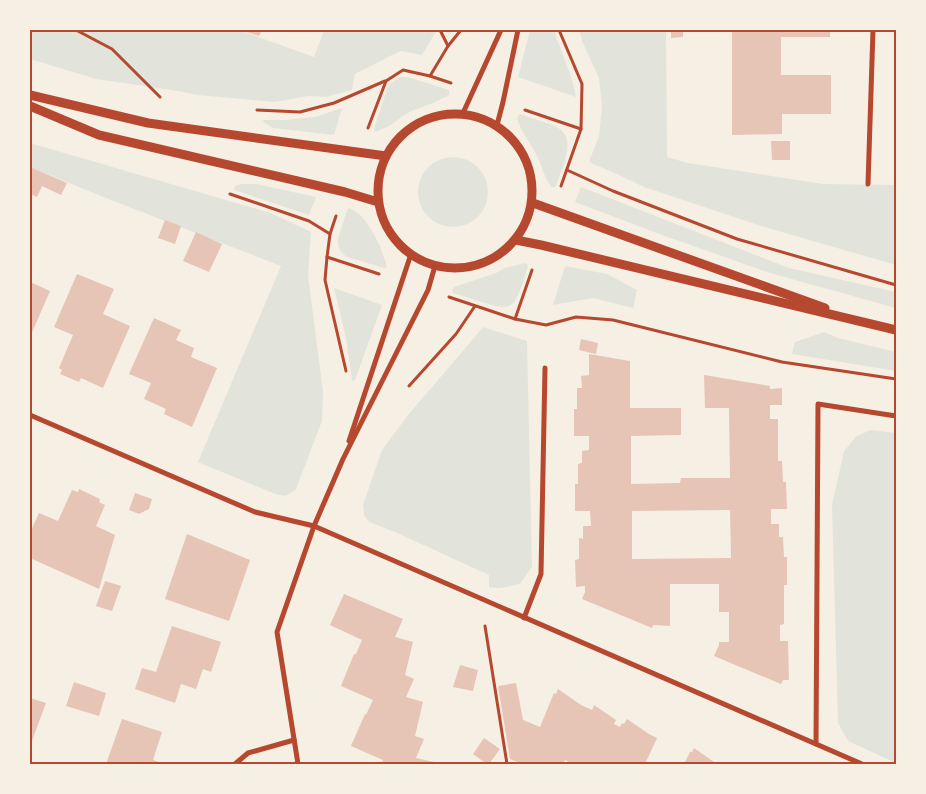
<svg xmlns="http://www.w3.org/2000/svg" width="926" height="794" viewBox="0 0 926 794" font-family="Mulish,sans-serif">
<rect width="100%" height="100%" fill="#f6efe4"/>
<g fill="#e2e4dc">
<polygon points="30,30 239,30 314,57 324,30 437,30 422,55 401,51 392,55 355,74 352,90 326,97 308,96 275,102 197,95 178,91 96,79 30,59"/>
<path d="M530,30H554C561,53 572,73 576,97L518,77Z"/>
<polygon points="579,30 666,30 667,157 688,163 823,184 896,185 896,265 761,226 644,187 619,175 589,162 599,136 602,107 599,78 582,41"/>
<polygon points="399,77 408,77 449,90 449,95 433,103 409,112 389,126 376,132 374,129 388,86"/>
<polygon points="342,108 334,135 273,128 262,121 265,120 285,120 315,117"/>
<path d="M520,114C530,118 553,123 561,130C576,142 561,171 556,186L553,188C544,179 543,168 537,156C531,143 521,133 517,118Z"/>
<polygon points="30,143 271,213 311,232 308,275 323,392 322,421 296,489 286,496 275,494 198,462 281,266 111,200 30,167"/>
<circle cx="453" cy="192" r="35"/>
<polygon points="242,184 256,184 316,197 309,215 234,190 235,186"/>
<polygon points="581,187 789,268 896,292 896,308 770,273 662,235 575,202"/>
<path d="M349,208C368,215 382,248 387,267L384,268L347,257C341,253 337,246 338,239L347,210Z"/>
<path d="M526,263L528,266C525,275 519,300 511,305C507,307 500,307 495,306L453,293L452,290L454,287L496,273L505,268Z"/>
<polygon points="565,266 607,274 637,290 633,308 593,298 553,305"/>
<polygon points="334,288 382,305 355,380 354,381 352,380 346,338"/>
<path d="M483,327L527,341L532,567L520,584C506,586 503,590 489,587V575L395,532L369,522L364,515L363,505L382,450L408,415L468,345Z"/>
<polygon points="824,332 838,338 896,352 896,371 792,354 795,342"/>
<polygon points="870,430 896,433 896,763 848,741 838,723 832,505 844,451 856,437"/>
</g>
<g fill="#e6c5b7" fill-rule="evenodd">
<polygon points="248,30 262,30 259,36 247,32"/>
<polygon points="671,30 683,30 683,37 671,38"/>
<polygon points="732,30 830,30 830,37 781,37 781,75 831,75 831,114 782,114 782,134 732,135"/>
<polygon points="771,141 790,141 790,160 772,160"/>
<polygon points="30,167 67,183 61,195 42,186 37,197 30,194"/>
<polygon points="165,220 181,226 175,244 158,238"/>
<polygon points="196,232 222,244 209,272 183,261"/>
<polygon points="77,274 114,289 103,314 130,326 103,388 81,378 79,382 60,374 62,370 59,368 73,335 54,327"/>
<polygon points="30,282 50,291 30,337"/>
<polygon points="154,318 181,330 176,340 194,348 191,357 217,368 192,427 164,414 166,409 144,399 151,383 129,374"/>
<polygon points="581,339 598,343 596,354 579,350"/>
<path d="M589,354L630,361V408H681V435L631,436V484L680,483L681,478H730L729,408H705L704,375L770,386V389L782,388V405H770V419H778V461H782L783,482H786L787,509H771V524H779V537H783L784,557H787V585H784V624L780,625V641H788L789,680H783L781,684L714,656L719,645V642H729V612H719V584H670V626L653,625L652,628L582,599L585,592V586L576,587L575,560L579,559V538L583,539V526H591L590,511H575V484H578V464L582,463V451L589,450V436H574V409H577V388H582L581,376L589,375ZM730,510L731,558L632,559V511Z"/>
<polygon points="79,489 100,499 99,502 105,505 96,526 115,535 99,589 30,558 30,533 39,513 58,521 72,490 78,492"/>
<polygon points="135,493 152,499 149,509 139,514 129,510"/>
<polygon points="187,534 250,560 229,621 165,599"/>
<polygon points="105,581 121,586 112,611 96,606"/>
<polygon points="344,594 403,619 395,637 413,642 405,675 414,679 406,697 423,702 415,736 424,739 416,758 434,762 433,764 381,764 383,760 351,746 365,714 366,715 373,700 341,686 354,654 356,654 362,640 330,625"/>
<polygon points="172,626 221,642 211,672 203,669 196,689 181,684 175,703 135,689 142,668 156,672"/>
<polygon points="460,665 478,670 473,691 453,687"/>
<polygon points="74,682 106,693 99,716 66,706"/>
<polygon points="516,683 523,720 540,727 554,693 556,694 558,689 581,705 592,710 594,705 616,720 614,724 620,727 622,723 624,724 627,719 649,734 657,738 645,764 573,764 565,760 563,764 523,764 510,759 498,686"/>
<polygon points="30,698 46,703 30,746"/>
<polygon points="122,719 162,732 153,760 165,764 106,764"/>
<polygon points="484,738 500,749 489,764 487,764 473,754"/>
<polygon points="694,748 717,764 684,764 690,752 692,752"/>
</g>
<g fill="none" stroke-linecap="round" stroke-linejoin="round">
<g stroke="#b5482f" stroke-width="3">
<polyline points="76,30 112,49 160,97"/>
<polyline points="440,30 448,46"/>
<polyline points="559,30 582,84 581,129 561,186"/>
<polyline points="430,76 448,46 461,30"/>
<polyline points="257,110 300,112 334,103 385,81"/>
<polyline points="525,110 581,129"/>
<polyline points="368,128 386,81 403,70 430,76 451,83"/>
<polyline points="567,170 613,191 737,239 896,285"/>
<polyline points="230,194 309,221 330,234"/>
<polyline points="336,216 330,234 327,257 379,274"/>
<polyline points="327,257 325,280 346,371"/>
<polyline points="449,297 515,319 546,325 576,317 613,320 782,362 896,379"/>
<polyline points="515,319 532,270"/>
<polyline points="409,386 456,334 475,306"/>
<polyline points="485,626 507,764"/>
</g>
<g stroke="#b5482f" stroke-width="5">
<polyline points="463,113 501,30"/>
<polyline points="497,125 503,102 518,30"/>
<polyline points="868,184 873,30"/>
<polyline points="30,415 255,512 314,526 862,764"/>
<polyline points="349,441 411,254"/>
<polyline points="524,618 541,574 545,368"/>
<polyline points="816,744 818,404 896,416"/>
<polyline points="235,764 248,753 294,740"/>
<polyline points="298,764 277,632 314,526 343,459 428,290 435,266"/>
</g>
<g stroke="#b5482f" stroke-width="9">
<polyline points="30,95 148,123 386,156"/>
<polyline points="30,106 99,135 345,192 378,202"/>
<circle cx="455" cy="191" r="77"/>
<polyline points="533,203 825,308"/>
<polyline points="516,240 541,245 896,330"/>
</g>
</g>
<rect width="926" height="794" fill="none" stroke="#f6efe4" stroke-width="62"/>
<rect x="31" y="31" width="864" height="732" fill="none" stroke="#b5482f" stroke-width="2"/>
</svg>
